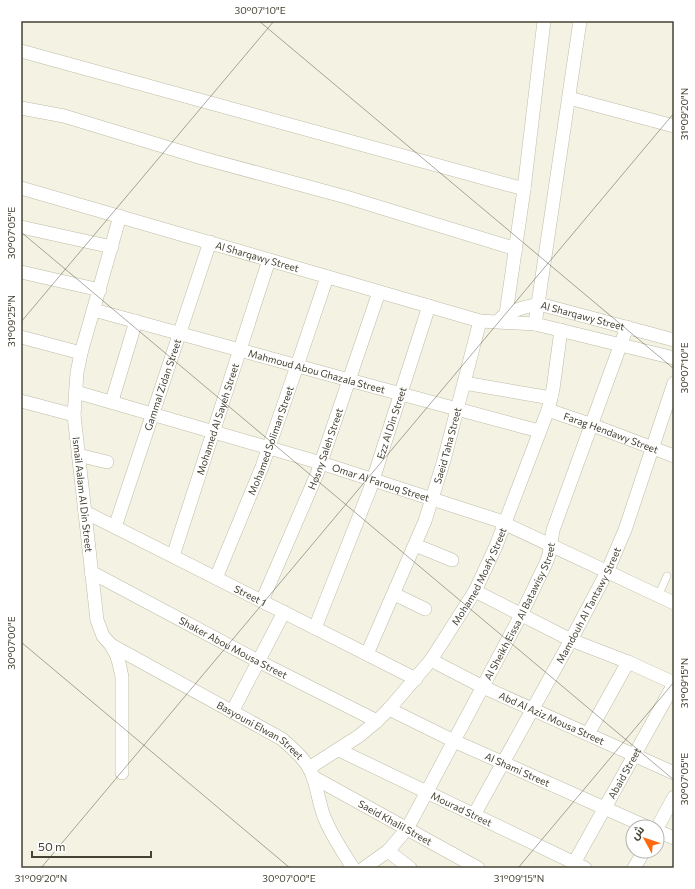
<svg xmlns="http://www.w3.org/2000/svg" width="695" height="889" viewBox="0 0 695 889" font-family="Commissioner,Cairo,sans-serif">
<rect width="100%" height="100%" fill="#f3f2e3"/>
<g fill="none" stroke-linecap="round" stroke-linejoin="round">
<g stroke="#bfbca5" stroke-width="8">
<polyline id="service" points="658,596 667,576"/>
</g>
<g stroke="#bfbca5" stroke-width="14">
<g id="minor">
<polyline points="21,51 524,189"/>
<polyline points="569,98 674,126"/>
<polyline points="21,108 64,116 202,158 346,197 516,249"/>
<path id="s1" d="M21,188L480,321L535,324L674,358"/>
<path id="s2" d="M120,216L81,353L77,373L74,415L97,620L103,636L111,645L116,654L119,663L122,677V773"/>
<polyline points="21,227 112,247"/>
<polyline points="21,272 100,290"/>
<path id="s3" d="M94,310L349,380L539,431"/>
<polyline points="506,314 524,189 544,21"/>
<path id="s4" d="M501,318C512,310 525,307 539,304L674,340"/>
<polyline points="535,324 580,21"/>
<polyline points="21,337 81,353"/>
<polyline points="464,383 551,398"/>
<path id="s5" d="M76,392L321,463L497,520L674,603"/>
<polyline points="21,401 74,415"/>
<polyline points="112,401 136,321"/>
<path id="s6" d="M548,410L592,425L674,456"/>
<polyline points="78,455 107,462"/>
<path id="s7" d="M85,512L416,679"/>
<path id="s8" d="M115,527L210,242"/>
<polyline points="415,545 452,560"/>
<path id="s9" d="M173,556L269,260"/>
<path id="s10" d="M91,572L258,661L377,721"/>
<path id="s11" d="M216,578L262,467L297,366L327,277"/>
<polyline points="475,591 571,640 628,662 674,683"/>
<polyline points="394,594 425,609"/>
<path id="s12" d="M262,601L317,474L379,292"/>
<path id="s13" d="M315,628L370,489L429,306"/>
<path id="s14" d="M111,645L282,739C294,750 308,761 313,777C318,791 319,805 325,819C332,836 343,852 353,868"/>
<path id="s15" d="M367,654L425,521L444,460L480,321"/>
<path id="s16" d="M431,660L483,687L674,773"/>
<path id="s17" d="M389,709L454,741L647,827"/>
<polyline points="232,712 284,612"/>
<polyline points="588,734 628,662"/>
<path id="s18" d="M339,750L585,868"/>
<path id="s19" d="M309,768L359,736L377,721L389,709L431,660L475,591L496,546L548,410L553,389L561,330"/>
<path id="s20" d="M313,777L478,868"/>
<path id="s21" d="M474,815L571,640L607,572L625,530L674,383"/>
<polyline points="657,828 674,797"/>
<polyline points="657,831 674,838"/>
<polyline points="388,851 410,868"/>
<path id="s22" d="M574,863L674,684"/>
<path id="s23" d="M364,868L388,851L407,829L521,615L546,563L549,555L553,530L627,327"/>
<polyline points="634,868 644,851"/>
</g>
</g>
<use href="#service" stroke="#fff" stroke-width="7"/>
<use href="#minor" stroke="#fff" stroke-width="13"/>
</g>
<path fill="none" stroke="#454233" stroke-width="1" stroke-opacity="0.45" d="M259,21L674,369M21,232L674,780M21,322L274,21M21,642L290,868M41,868L674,113M518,868L674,682"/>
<g text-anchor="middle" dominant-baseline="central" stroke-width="4" stroke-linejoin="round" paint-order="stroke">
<g font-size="10" fill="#454233" stroke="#fff">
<text stroke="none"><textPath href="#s1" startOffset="246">Al Sharqawy Street</textPath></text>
<text stroke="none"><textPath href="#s4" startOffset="86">Al Sharqawy Street</textPath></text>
<text stroke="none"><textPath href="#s3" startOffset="231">Mahmoud Abou Ghazala Street</textPath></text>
<text stroke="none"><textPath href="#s8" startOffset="150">Gammal Zidan Street</textPath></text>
<text stroke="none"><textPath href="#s9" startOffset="144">Mohamed Al Sayeh Street</textPath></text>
<text stroke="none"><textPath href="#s13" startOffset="219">Ezz Al Din Street</textPath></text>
<text stroke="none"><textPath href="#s6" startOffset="67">Farag Hendawy Street</textPath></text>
<text stroke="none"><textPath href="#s11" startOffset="148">Mohamed Soliman Street</textPath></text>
<text stroke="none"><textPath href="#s15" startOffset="224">Saeid Taha Street</textPath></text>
<text stroke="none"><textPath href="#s12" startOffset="165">Hosny Saleh Street</textPath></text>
<text stroke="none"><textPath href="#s5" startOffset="318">Omar Al Farouq Street</textPath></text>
<text stroke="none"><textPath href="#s2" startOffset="285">Ismail Aalam Al Din Street</textPath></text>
<text stroke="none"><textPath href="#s19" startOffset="261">Mohamed Moafy Street</textPath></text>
<text stroke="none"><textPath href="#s7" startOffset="185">Street 1</textPath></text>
<text stroke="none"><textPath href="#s21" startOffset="239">Mamdouh Al Tantawy Street</textPath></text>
<text stroke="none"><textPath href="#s23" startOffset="304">Al Sheikh Eissa Al Batawisy Street</textPath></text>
<text stroke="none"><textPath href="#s10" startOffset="161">Shaker Abou Mousa Street</textPath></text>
<text stroke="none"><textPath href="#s16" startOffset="134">Abd Al Aziz Mousa Street</textPath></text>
<text stroke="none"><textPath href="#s14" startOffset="172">Basyouni Elwan Street</textPath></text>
<text stroke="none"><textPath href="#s17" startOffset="142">Al Shami Street</textPath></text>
<text stroke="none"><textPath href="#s22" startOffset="103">Abaid Street</textPath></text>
<text stroke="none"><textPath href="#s18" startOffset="136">Mourad Street</textPath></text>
<text stroke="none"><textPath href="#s20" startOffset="94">Saeid Khalil Street</textPath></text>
</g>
</g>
<rect width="695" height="889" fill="none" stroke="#ffffff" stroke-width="44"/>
<g transform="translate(645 839) rotate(310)"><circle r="19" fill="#ffffff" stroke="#b5b3ad"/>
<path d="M0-3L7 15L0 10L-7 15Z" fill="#ff690e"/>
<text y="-6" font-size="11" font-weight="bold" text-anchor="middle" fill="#454233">ش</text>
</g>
<path d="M32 851v6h119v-6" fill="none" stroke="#454233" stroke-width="2"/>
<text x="38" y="851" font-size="12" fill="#454233" stroke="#ffffff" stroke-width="3" paint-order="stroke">50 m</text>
<rect x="22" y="22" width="651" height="845" fill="none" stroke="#454233" stroke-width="1.5"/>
<g font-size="10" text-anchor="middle" fill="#454233">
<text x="260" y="14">30°07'10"E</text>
<text transform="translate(684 114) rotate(-90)" y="4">31°09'20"N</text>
<text transform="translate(11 233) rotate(-90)" y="4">30°07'05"E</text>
<text transform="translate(11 321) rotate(-90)" y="4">31°09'25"N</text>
<text transform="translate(684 368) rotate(-90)" y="4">30°07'10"E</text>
<text transform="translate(11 643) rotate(-90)" y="4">30°07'00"E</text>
<text transform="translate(684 683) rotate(-90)" y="4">31°09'15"N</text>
<text transform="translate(684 779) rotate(-90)" y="4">30°07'05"E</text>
<text x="41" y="882">31°09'20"N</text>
<text x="289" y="882">30°07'00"E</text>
<text x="519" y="882">31°09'15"N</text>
</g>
</svg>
